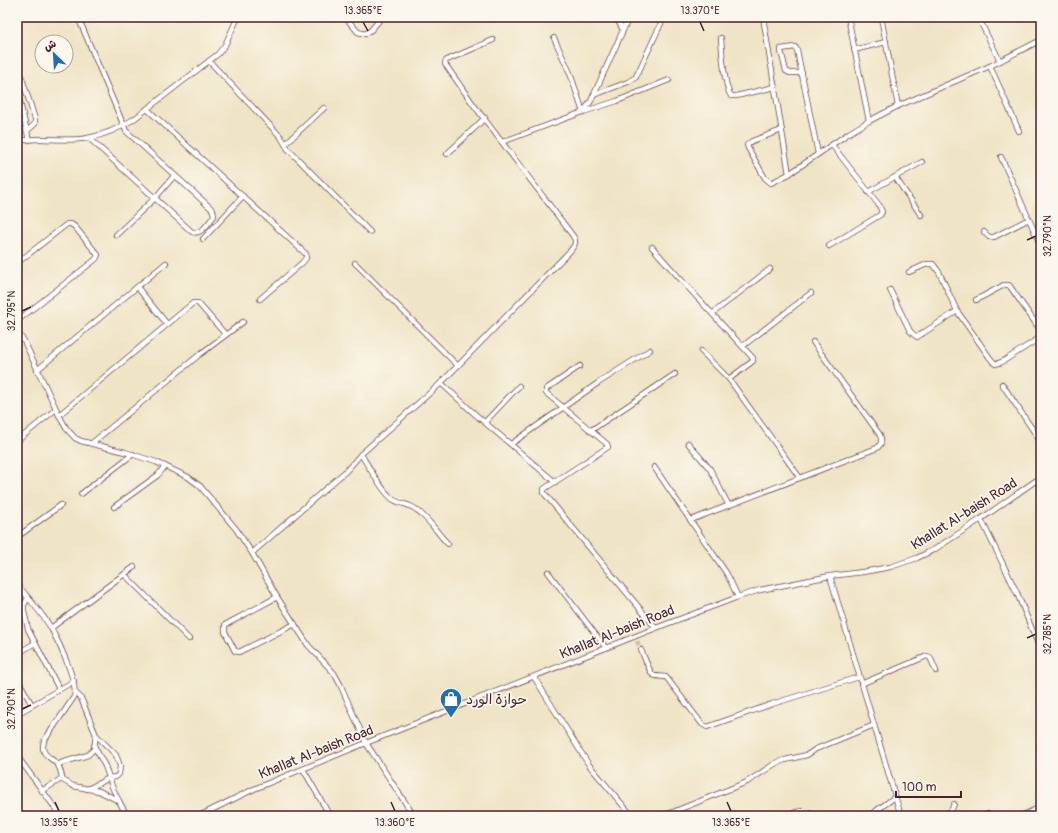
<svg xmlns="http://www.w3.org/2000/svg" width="1058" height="833" viewBox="0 0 1058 833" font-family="Pangolin,'Playpen Sans Arabic',sans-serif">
<rect width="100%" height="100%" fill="#fbf7ec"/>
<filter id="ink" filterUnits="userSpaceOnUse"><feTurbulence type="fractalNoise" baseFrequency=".025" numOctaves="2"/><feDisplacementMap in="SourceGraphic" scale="8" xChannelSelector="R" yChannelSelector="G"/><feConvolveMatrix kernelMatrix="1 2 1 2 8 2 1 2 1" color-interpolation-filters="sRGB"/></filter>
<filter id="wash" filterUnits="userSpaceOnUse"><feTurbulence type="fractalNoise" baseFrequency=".012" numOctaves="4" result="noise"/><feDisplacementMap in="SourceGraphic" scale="16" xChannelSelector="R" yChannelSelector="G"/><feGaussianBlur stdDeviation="0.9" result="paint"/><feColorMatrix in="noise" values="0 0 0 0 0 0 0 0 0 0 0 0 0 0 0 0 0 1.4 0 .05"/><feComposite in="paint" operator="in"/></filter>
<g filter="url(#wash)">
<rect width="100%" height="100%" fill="#f0e4c6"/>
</g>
<g filter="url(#ink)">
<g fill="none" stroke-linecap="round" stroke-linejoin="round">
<polyline stroke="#cfbda7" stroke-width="4.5" stroke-dasharray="4.5 2" stroke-linecap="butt" points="637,641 641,650"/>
<g stroke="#633d42" stroke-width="6">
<g id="minor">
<path d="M78,17L126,131L213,210L214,216C208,223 202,235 192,232L89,138"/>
<polyline points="345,17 358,32 365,34 371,30 382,17"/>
<polyline points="616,17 623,30"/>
<polyline points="629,17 591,101 583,112 617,101 669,80"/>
<polyline points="763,17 789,174"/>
<polyline points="848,17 869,121"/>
<polyline points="881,17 898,106"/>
<polyline points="978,17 1000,61"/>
<path d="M721,38C722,51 724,87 731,96H736L775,87"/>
<polyline points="854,50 886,42"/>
<polyline points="209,61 281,137 288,149 370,232"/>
<polyline points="17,63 35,119 35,124 27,131"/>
<polyline points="990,66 1019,131"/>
<polyline points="802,73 790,73 786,71 781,51 781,49 795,47 797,50 818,154"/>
<polyline points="17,90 29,140"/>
<polyline points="594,95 628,82 636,77 664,17"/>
<polyline points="147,109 306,254 306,258 302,263 260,299"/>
<polyline points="782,130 752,141 747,145 748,148 765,178 771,183 789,174 849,133 869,121 898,106 990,66 1041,40"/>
<path d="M17,141C24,140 32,139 39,139C55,139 72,141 88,138C105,135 120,128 134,119L218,54L225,45L238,17"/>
<polyline points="502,142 583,112 570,73 554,38"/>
<polyline points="285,144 324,108"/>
<polyline points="447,154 485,118"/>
<polyline points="1001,157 1041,246"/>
<polyline points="895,177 921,215"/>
<polyline points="868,192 922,162"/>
<polyline points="984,232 989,237 994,237 1029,219"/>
<polyline points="116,235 155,198 174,176"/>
<polyline points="203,239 243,196"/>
<polyline points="829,246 880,215 882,212 879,205 832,145"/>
<path d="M652,247C685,285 719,321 753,358V361L729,379"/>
<polyline points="17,263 67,224 71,224 75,227 98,255 96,259 17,321"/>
<polyline points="355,263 458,366"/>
<polyline points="909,272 927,264 933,264 939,272 957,311 990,358 995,364 1002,362 1041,337"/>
<polyline points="137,287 167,324"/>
<polyline points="890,290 910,331 912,333 917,337 957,311"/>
<polyline points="976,300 1004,285 1009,285 1041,331"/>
<polyline points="713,313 770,269"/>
<polyline points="17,332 24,341 59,415 66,428 75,438 81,441 125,452 156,462 188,477 200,486 236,529 252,553 277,597 308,645 334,673 340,684 366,743 414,816"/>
<polyline points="743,346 811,293"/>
<polyline points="701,351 729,379 800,478"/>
<polyline points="580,366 549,387 546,389 546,393 607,444 608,447 544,489 544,493 656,628"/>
<polyline points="37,370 166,263"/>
<polyline points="441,383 476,415 555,482"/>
<polyline points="1002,384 1041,442"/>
<polyline points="59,415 193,303 198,303 225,334"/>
<polyline points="485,422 519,386"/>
<polyline points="590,431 675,374"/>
<polyline points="17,441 56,409"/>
<polyline points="92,443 199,355 243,322"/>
<polyline points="688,443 710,469 729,506"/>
<polyline points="511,444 598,383 650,350"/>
<path d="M361,454C370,469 379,486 391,498C398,504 406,503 414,508C428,517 437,533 448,544"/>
<polyline points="654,467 727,574 738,597"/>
<polyline points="81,494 133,454"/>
<polyline points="114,507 158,475 165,466"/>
<polyline points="981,519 1017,593 1041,651"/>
<path d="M691,520L877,448C882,444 882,441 880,435L813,342"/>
<polyline points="17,537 61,505"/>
<path d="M252,553L346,471L361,454L441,383L570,251C575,245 577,242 573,236L473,104L445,64V62L447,60L493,40"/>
<polyline points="548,572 606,648"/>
<polyline points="125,575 189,639"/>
<polyline points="830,576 901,816"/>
<path d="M17,584C28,598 42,613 51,628C58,641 79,684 74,697L44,741C40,756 49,755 57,764C60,767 61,773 62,777L61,779L42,791"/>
<polyline points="277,597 225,625 225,632 235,651 239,652 295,624"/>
<polyline points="28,598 24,605 24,611 28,629 59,689"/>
<polyline points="51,628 134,567"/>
<path d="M641,650C644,656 649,671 653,675C656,677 662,676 666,677L702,724L707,727L772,704L859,677"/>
<polyline points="17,654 35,643"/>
<polyline points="534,677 557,714 589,765 632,816"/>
<polyline points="17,678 32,705"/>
<polyline points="861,684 927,656 930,657 936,671"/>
<polyline points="75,692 81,698 96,735 116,755 120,766 119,774 116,777 109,778 88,789"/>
<polyline points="17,714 74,681"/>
<polyline points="17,756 61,816"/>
<polyline points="58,765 61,763 88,755 94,749 96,735"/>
<polyline points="303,769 330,816"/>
<polyline points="61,779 73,786 99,791 119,801 113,789 105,766 94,746"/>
<polyline points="119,801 127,816"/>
<polyline points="199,816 254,789 366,743 656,628 738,597 760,590 830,576 863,572 890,567 917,558 935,549 981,519 1041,477"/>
<polyline points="659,816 668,814 747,782 776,763 785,760 807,755 816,749 874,725"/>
<path d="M789,816C796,810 806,809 813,816"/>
<polyline points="869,816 895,797"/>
<polyline points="947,816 952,809 954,804"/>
<polyline points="983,816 988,814"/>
<polyline points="1021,816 1041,807"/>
</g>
</g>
<use href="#minor" stroke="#fff" stroke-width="4.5"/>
</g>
</g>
<path fill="none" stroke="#4a1f2b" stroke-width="1.5" d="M363,22L368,31M700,22L704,31M1027,240L1036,236M22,311L31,307M1027,638L1036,634M22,709L31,705M55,802L59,811M391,802L395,811M727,802L731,811"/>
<defs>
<g id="shop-pin" transform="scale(1.15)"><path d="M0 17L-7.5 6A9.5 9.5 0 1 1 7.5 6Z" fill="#1f6fb2" stroke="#fbf7ec"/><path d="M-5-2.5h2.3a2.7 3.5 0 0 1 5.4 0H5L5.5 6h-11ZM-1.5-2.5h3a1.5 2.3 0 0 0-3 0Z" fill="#fff"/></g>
</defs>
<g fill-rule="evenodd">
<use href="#shop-pin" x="451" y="699"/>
</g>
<g text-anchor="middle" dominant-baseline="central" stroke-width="3.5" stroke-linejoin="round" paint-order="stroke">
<g font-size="14" fill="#4a1f2b" stroke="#fbf7ec">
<text transform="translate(964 514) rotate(-32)">Khallat Al-baish Road</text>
<text transform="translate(617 632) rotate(-22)">Khallat Al-baish Road</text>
<text transform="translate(316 752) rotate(-22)">Khallat Al-baish Road</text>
</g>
<g font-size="14" fill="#4a1f2b" stroke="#fbf7ec" text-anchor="start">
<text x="466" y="699">حوازة الورد</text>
</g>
</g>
<rect width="1058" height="833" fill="none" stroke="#fbf7ec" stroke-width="44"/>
<g transform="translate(54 54) rotate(335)"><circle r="19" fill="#fbf7ec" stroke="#b4a19f"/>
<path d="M0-3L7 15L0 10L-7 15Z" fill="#1f6fb2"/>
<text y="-6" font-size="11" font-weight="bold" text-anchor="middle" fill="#4a1f2b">ش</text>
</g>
<path d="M896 791v6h65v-6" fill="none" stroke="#4a1f2b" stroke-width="2"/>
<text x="902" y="791" font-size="12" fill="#4a1f2b" stroke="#fbf7ec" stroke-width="3" paint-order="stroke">100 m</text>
<rect x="22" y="22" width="1014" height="789" fill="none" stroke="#4a1f2b" stroke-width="1.5"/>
<g font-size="10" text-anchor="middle" fill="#4a1f2b">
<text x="363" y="14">13.365°E</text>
<text x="700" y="14">13.370°E</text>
<text transform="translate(1047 236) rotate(-90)" y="4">32.790°N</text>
<text transform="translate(11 311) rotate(-90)" y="4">32.795°N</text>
<text transform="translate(1047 634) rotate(-90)" y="4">32.785°N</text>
<text transform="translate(11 709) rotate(-90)" y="4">32.790°N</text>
<text x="59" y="826">13.355°E</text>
<text x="395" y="826">13.360°E</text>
<text x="731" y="826">13.365°E</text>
</g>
</svg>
